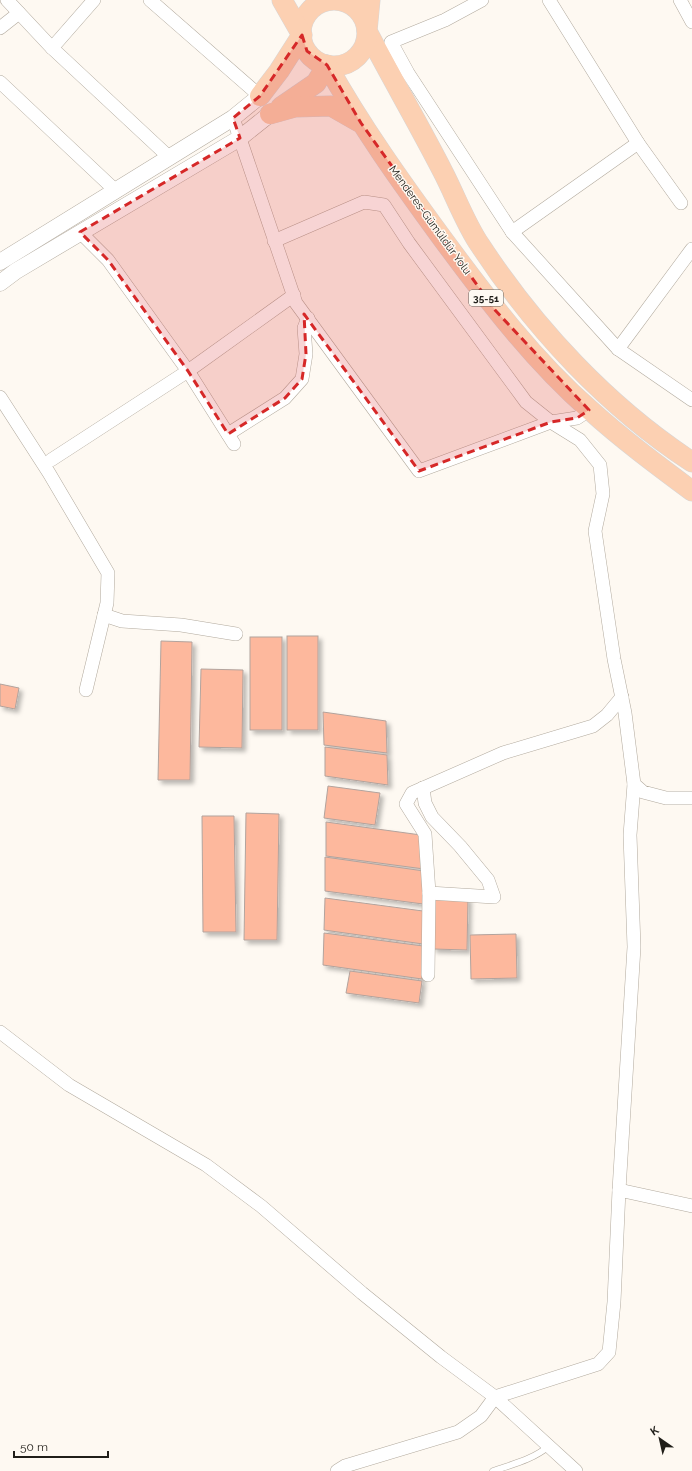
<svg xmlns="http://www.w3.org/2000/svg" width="692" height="1471" viewBox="0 0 692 1471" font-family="Raleway,sans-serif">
<defs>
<filter id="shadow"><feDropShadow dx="3.5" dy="3.5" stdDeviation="2" flood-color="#0004"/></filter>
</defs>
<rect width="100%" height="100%" fill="#fef9f2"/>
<g fill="#fdb89d" stroke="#b2a39d" filter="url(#shadow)">
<rect x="287" y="636" width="31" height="94"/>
<rect x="250" y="637" width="32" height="93"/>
<polygon points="161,641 192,642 190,780 158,780"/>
<polygon points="201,669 243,670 242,748 199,747"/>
<polygon points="0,684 19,688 15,709 0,706"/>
<polygon points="323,712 386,721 387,753 324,745"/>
<polygon points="325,747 387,755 388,785 325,776"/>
<polygon points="328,786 380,793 375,825 324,818"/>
<polygon points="246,813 279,814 277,940 244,940"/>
<polygon points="202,816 234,816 236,932 203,932"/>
<polygon points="326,822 421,835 424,869 326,856"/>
<polygon points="325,857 424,871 423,904 325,891"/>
<polygon points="434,897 468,898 467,950 433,949"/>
<polygon points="325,898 423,911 423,944 324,930"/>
<polygon points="324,933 423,946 422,979 323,965"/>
<polygon points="516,934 517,978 471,979 470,935"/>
<polygon points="350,971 422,981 419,1003 346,993"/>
</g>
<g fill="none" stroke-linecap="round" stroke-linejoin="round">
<g stroke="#b2aa9e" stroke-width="7">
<path id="service" d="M493,1471C513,1464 532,1460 549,1446"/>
</g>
<g stroke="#b2aa9e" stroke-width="14">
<g id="minor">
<polyline points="7,0 52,48 170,158"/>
<polyline points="150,0 260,96"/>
<polyline points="482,0 445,20 391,42 408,73 512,232 618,349 692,400"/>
<polyline points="549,0 638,143 681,203"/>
<polyline points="680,0 692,22"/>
<polyline points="0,28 19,13"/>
<polyline points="52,48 94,0"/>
<polyline points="0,82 116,191"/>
<polyline points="233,118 296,303 419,471 551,422 577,418 589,410"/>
<polyline points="80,232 108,260 188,371 234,444"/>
<polyline points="512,232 638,143"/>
<polyline points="274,241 364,202 384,205 409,243 526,402 551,422 580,440 600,465 603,494 595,531 614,659 625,713 634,784 643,792 666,798 692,798"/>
<polyline points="618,349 692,249"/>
<polyline points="0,397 49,473 108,573 107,603 86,690"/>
<polyline points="228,434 285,398 302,379 306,354 304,328 308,318"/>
<polyline points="51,460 188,371 294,295"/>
<polyline points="104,615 122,621 181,625 236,634"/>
<polyline points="423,788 425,803 432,817 460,846 488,880 494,897 429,893"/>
<polyline points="428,975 429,893 425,834 406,804 412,793 503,753 593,726 607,715 622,697"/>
<polyline points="0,1032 69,1085 206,1165 261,1206 362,1293 441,1357 495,1397 576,1471"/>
<polyline points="619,1190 634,947 630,835 634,784"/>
<polyline points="337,1471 345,1466 458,1432 481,1416 495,1397 598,1364 609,1352 614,1302 619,1190 692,1206"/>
</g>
</g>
<g stroke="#b2aa9e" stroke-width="17">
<g id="tertiary">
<polyline points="0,262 233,118 260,96"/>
<polyline points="0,283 16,271 240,138 270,114"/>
</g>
</g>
<g stroke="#d7d6d6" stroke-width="21">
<g id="primary">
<path d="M370,0L367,31C392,79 419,125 443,172C455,195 466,225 480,245C535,329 608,407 692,462"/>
<circle cx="334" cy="33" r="33"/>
<path d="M327,65C361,126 401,182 442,238C487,299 533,360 590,410C622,439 657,465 692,491"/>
<polyline points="260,96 279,71 302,35 282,0"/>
<polyline points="281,107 316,83 327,65"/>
<polyline points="270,114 295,107 331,106 359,122"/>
</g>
</g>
<use href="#service" stroke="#fff" stroke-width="6"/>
<use href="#minor" stroke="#fff" stroke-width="13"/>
<use href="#tertiary" stroke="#fff" stroke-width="16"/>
<use href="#primary" stroke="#fcd0b2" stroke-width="20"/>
</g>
<path fill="#d62828" fill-opacity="0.2" stroke="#d62828" stroke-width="3" stroke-dasharray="8 5" stroke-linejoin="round" d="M302,35L307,51L327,65L361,123L495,310L589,410L577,418L551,422L419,471L304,314L306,354L302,379L285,398L228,434L188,371L108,260L80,232L240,138L233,118L260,96Z"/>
<g text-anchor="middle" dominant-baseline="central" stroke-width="3" stroke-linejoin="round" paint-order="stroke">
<rect fill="#fef9f2" stroke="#63605a" stroke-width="1" x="469" y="290" width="34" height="16" rx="3"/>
<g font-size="10" font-weight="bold" fill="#201e19">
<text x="486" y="298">35-51</text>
</g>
<g font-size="11" fill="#201e19" stroke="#fef9f2">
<text transform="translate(430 220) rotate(54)">Menderes-Gümüldür Yolu</text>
</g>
</g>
<g transform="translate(660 1439) rotate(326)" stroke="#fef9f2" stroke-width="3" paint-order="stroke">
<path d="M0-3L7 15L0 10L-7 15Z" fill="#201e19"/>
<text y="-6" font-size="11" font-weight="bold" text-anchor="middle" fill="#201e19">K</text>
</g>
<path d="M14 1451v6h94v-6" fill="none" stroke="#201e19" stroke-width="2"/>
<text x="20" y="1451" font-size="12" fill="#201e19" stroke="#fef9f2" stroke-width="3" paint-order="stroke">50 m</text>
</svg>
